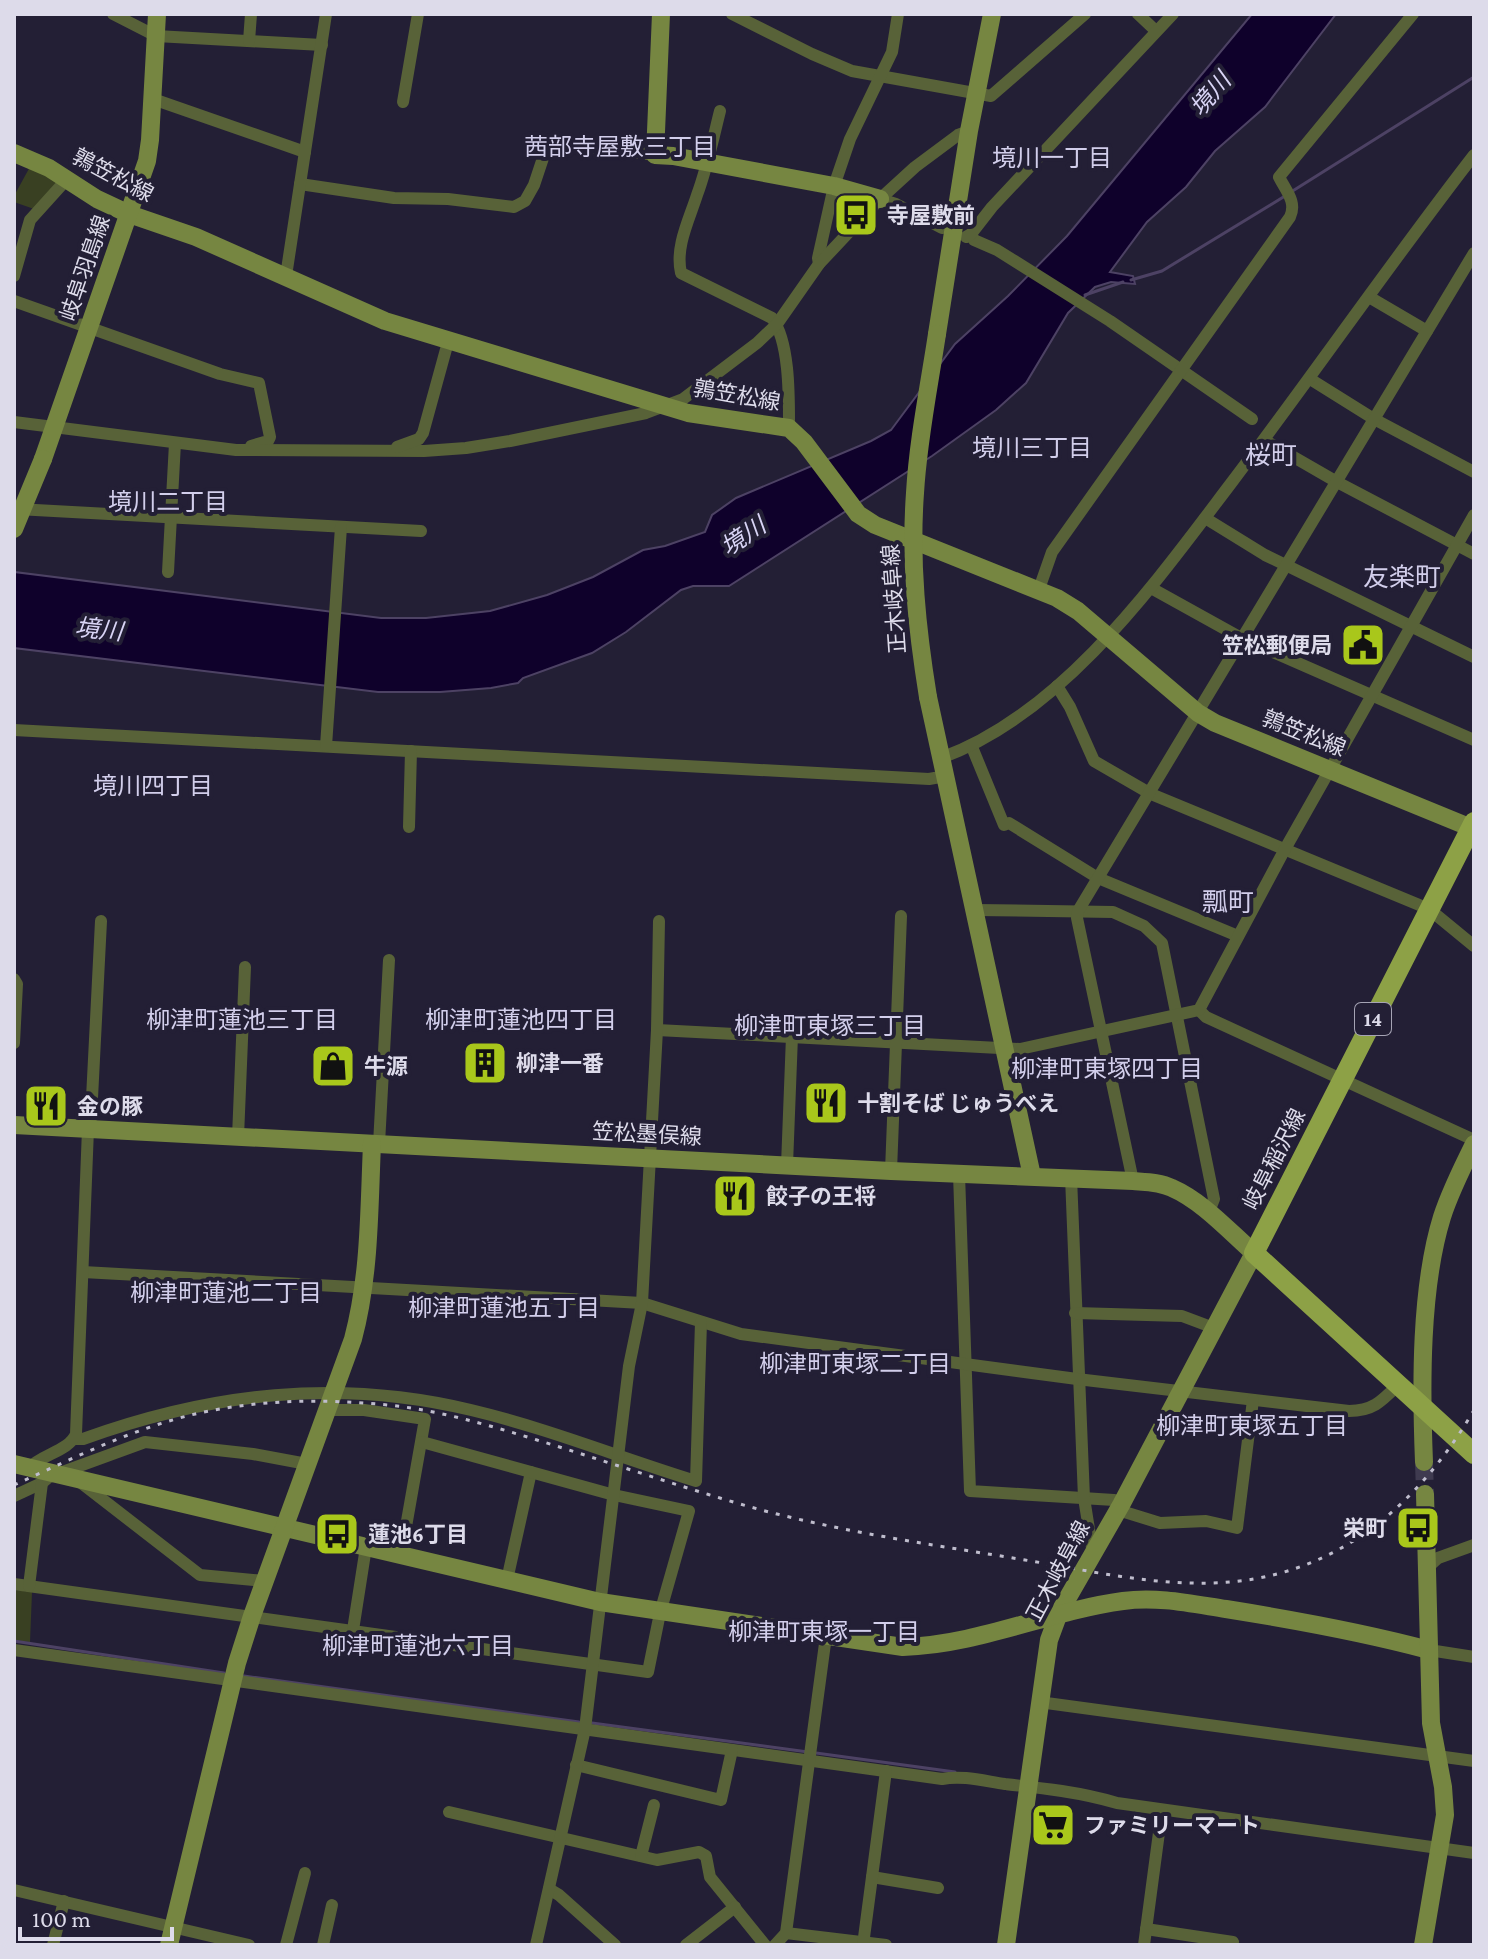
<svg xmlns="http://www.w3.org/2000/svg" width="1488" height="1959" viewBox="0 0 1488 1959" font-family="'Crimson Pro','Noto Sans JP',serif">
<rect width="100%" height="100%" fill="#231f35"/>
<g fill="#394022">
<polygon points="31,165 59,179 34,209 14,202 14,196"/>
<polygon points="14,1590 32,1592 30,1642 14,1640"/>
</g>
<polygon fill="#0f012b" stroke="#4d4264" stroke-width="2" points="1252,14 1336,14 1265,107 1215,151 1186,187 1147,222 1110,272 1133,276 1135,284 1111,282 1095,287 1068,313 1026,383 996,410 932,456 729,586 693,586 681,590 626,632 592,653 523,678 518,683 491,688 440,692 378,692 14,648 14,572 381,618 426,618 490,611 547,595 593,577 643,550 665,546 705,532 712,515 736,498 871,441 891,430 955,344 1008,296 1067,236"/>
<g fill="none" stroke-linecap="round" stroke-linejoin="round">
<g stroke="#4d4264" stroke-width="3">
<polyline points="1291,192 1474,77"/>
<polyline points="1131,280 1162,271 1285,196"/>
<polyline points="1085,295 1123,282"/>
<polyline points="14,1641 224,1673"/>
<polyline points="244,1676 579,1722"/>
<polyline points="592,1723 808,1752"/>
<polyline points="816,1753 955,1772"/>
</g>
<polyline stroke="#3f3b50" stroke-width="18" stroke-dasharray="18 9" stroke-linecap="butt" points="1424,1462 1425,1494"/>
<g stroke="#586238" stroke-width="12">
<polyline points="113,14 156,36 322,45"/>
<polyline points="732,14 812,54 852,71 991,96 1085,14"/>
<polyline points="1138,14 1156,31"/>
<polyline points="249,41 251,14"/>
<polyline points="153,99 305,152"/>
<polyline points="403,102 418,14"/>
<path d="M720,111C713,139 707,168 697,195C689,220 675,247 681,273L772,318C790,342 789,398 789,428"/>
<polyline points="300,184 394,198 448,199 514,207 525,201 534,185 547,146 584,146 655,155"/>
<polyline points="880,199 896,204 942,228"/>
<polyline points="971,234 974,240 997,250 1110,321 1252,419"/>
<polyline points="966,237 971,234 992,207 1173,14"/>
<polyline points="819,264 818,258 834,186 850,139 892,52 898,14"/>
<polyline points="14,276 30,220 67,179"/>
<polyline points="286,276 326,14"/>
<polyline points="1369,297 1427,331"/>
<polyline points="14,301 220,374 259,383 270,437 268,441 251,446"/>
<polyline points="1310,379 1374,419 1474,472"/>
<polyline points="14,422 236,450 424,451 466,448 510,441 646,413 683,399 757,343 777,324 819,264 880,199 915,167 958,135 969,131"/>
<polyline points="1264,440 1337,482 1474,554"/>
<polyline points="397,447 419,439 423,433 448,342"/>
<polyline points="17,509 421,531"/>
<polyline points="1205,518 1265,555 1474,657"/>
<polyline points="168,572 175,443"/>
<polyline points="1151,588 1243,639 1474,740"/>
<path d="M1039,589L1052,552L1290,217C1297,202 1286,191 1279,177L1413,14"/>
<polyline points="1057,686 1070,707 1094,761 1151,794 1429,909 1474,946"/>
<polyline points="14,730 929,779 946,776"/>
<polyline points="326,746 341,527"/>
<polyline points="972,747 1004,825 1009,823 1098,878 1238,936"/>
<path d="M941,758C1063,714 1156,582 1232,482C1314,374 1391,262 1474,155"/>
<polyline points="409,827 411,751"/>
<polyline points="975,910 1113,912 1144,926 1162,943 1214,1199 1208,1214"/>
<polyline points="14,979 17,984 14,1043"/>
<polyline points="1199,1010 1206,1017 1474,1140"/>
<polyline points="657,1030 1020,1049 1199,1010 1285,849 1474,515"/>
<polyline points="238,1137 245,967"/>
<polyline points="379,1144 389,960"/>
<polyline points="787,1165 792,1036"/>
<polyline points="891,1171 901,916"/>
<polyline points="959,1174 970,1491 1114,1500 1121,1505"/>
<polyline points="1071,1177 1084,1498 1093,1554"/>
<polyline points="1133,1181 1077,918 1078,911 1474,253"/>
<path d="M83,1272L642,1303L741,1334L1077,1379L1349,1411C1373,1411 1382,1401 1398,1385"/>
<polyline points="1075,1313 1182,1316 1214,1328"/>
<polyline points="327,1410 364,1410 425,1419 401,1555"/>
<path d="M75,1439H83C210,1393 338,1378 471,1410C547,1428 621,1458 696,1481L701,1322"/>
<path d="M29,1468C42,1454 69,1451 76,1434L88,1129L91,1118L101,921"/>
<polyline points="80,1482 200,1575 265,1581"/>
<polyline points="14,1496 42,1483 49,1477 145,1442 253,1454 307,1464"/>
<polyline points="1118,1510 1160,1523 1206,1521 1237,1528 1253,1400"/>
<polyline points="1427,1568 1438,1558 1474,1545"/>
<polyline points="507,1580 531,1472"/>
<polyline points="14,1584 648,1672 660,1613 689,1511 614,1495 422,1442"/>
<polyline points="29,1586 42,1483"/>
<polyline points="353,1630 366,1547"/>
<path d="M14,1650L942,1779C963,1775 984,1781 1005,1784C1042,1788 1080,1792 1117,1803L1474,1853"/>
<polyline points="1429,1650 1474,1657"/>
<polyline points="1039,1702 1474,1761"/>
<polyline points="576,1765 721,1800 732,1750"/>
<polyline points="449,1812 657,1860 699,1852 706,1856 710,1877 765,1945"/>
<polyline points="641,1856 654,1805"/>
<polyline points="872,1877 938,1888"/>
<polyline points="549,1889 559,1895 615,1945"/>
<polyline points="14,1890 249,1945"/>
<polyline points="1146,1929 1233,1942"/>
<polyline points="786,1933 886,1945"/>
<polyline points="53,1945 64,1901"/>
<polyline points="286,1945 305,1873"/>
<polyline points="323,1945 332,1905"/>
<polyline points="536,1945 585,1729 629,1366 642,1303 657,1030 659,921"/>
<polyline points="686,1945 735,1907"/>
<polyline points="775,1945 786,1933 826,1636"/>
<polyline points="863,1945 886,1771"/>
<polyline points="1144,1945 1162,1810"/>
</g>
<g stroke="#768641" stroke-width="18">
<polyline points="661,14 655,155 673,156 834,186 880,199"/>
<polyline points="14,153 49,168 97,199 129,214 196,237 385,321 688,413 789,428 804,442 858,514 875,525 1057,598 1078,611 1198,713 1215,723 1474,829"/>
<polyline points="937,334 969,131 992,14"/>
<polyline points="43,459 147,161 150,140 157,14"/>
<polyline points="928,697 1032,1176"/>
<path d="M14,1125L891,1171L1133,1181C1146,1182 1160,1182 1172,1188C1202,1201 1229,1231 1254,1253L1121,1505L1059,1613L1049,1640L1006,1945"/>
<path d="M1424,1462C1421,1387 1420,1288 1442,1217C1450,1192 1462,1168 1474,1144"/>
<path d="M14,1464L600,1602L903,1647C978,1645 1049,1611 1123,1601C1157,1596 1193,1604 1226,1609C1295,1620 1362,1632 1429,1650"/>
<path d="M169,1945L237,1663L252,1616L353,1339C370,1275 369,1210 372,1144"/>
<polyline points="1423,1945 1445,1815 1443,1787 1431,1723 1425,1494"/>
</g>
<polyline stroke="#8da146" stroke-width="20" points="1474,822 1254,1253 1474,1454"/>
<path stroke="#bfbdcd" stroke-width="3" stroke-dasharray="4 8" stroke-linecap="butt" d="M14,1485C76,1457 138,1426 204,1412C261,1400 319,1399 377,1404C431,1408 485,1424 537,1440C605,1461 672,1484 740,1504C833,1531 929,1544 1025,1560C1086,1570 1149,1585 1212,1583C1331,1580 1416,1509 1474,1410"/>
<g stroke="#768641" stroke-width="18">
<polyline points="14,529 43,459"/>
<path d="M928,697C917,629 910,562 915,493C918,440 929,387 937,334"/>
</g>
</g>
<defs>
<g id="bus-square" transform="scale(2.3)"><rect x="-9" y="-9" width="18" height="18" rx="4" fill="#a9c71b" stroke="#231f35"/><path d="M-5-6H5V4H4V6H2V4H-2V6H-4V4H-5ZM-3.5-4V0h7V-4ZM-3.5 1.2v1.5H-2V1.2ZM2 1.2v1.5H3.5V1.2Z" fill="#111"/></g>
<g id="civic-square" transform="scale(2.3)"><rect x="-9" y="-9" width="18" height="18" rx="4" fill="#a9c71b" stroke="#231f35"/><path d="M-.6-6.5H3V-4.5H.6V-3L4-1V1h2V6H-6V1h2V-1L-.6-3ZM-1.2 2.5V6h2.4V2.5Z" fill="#111"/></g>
<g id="building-square" transform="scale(2.3)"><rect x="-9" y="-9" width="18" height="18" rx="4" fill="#a9c71b" stroke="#231f35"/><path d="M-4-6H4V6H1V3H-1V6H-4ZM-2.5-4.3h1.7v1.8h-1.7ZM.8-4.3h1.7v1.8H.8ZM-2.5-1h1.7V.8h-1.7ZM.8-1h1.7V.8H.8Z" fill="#111"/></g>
<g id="shop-square" transform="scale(2.3)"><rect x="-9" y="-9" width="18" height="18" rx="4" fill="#a9c71b" stroke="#231f35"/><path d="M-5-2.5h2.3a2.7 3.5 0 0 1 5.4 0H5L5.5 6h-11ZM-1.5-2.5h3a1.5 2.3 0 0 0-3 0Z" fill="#111"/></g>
<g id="restaurant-square" transform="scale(2.3)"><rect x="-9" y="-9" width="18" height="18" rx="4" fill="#a9c71b" stroke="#231f35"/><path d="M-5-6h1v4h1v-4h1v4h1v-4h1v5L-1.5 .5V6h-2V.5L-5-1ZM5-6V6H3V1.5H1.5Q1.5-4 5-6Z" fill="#111"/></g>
<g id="supermarket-square" transform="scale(2.3)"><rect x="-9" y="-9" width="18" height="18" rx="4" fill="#a9c71b" stroke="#231f35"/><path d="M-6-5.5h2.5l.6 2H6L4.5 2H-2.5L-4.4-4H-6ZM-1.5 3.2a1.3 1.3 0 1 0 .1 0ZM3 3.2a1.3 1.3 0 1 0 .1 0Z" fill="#111"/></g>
</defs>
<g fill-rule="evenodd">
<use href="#bus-square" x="856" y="215"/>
<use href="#civic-square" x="1363" y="645"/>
<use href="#building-square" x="485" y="1063"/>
<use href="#shop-square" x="333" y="1066"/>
<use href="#restaurant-square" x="826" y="1103"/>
<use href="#restaurant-square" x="46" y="1106"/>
<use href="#restaurant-square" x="735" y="1196"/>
<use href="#bus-square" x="1418" y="1528"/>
<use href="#bus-square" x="337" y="1534"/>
<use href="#supermarket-square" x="1053" y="1825"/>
</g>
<g text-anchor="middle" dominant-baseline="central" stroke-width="8" stroke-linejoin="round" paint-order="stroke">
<rect fill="#231f35" stroke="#a5a3b4" stroke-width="2" x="1355" y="1003" width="36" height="32" rx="6"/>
<g font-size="20" font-weight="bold" fill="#dddbea">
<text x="1373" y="1019">14</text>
</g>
<g font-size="22" fill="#dddbea" stroke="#231f35">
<text transform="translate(113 175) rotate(28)">鶉笠松線</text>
<text transform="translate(85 268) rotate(-71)">岐阜羽島線</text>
<text transform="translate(737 395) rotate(10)">鶉笠松線</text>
<text transform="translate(894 599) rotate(-94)">正木岐阜線</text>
<text transform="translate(1304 733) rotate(22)">鶉笠松線</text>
<text transform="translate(647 1134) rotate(3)">笠松墨俣線</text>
<text transform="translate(1274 1159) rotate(-63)">岐阜稲沢線</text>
<text transform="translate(1058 1571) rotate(-62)">正木岐阜線</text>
</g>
<g font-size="22" font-weight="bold" fill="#dddbea" stroke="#231f35" text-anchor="start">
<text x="887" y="215">寺屋敷前</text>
<text x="1332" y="645" text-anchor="end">笠松郵便局</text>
<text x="516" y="1063">柳津一番</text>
<text x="364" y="1066">牛源</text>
<text x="857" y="1103">十割そば じゅうべえ</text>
<text x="77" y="1106">金の豚</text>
<text x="766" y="1196">餃子の王将</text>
<text x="1387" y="1528" text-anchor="end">栄町</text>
<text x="368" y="1534">蓮池6丁目</text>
<text x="1084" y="1825">ファミリーマート</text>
</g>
<g font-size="24" font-style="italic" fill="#d9d5f6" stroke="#231f35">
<text transform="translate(1210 94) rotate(-50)">境川</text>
<text transform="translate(743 536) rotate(-34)">境川</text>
<text transform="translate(99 629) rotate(6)">境川</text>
</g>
<g font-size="24" fill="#d2ceeb" stroke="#231f35">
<text x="620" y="146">茜部寺屋敷三丁目</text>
<text x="1052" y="157">境川一丁目</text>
<text x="1032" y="447">境川三丁目</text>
<text x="168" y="501">境川二丁目</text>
<text x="153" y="785">境川四丁目</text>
<text x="242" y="1019">柳津町蓮池三丁目</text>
<text x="521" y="1019">柳津町蓮池四丁目</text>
<text x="830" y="1025">柳津町東塚三丁目</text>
<text x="1107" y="1068">柳津町東塚四丁目</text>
<text x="226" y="1292">柳津町蓮池二丁目</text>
<text x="504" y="1307">柳津町蓮池五丁目</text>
<text x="855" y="1363">柳津町東塚二丁目</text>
<text x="1252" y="1425">柳津町東塚五丁目</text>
<text x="824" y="1631">柳津町東塚一丁目</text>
<text x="418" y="1645">柳津町蓮池六丁目</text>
</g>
<g font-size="26" fill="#d2ceeb" stroke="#231f35">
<text x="1271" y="455">桜町</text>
<text x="1402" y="577">友楽町</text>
<text x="1228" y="902">瓢町</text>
</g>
</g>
<rect width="1488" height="1959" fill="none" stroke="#dddbea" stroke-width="32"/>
<path d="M20 1927v12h152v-12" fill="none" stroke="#dddbea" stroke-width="4"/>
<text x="32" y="1927" font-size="24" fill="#dddbea" stroke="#231f35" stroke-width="6" paint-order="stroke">100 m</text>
</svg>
